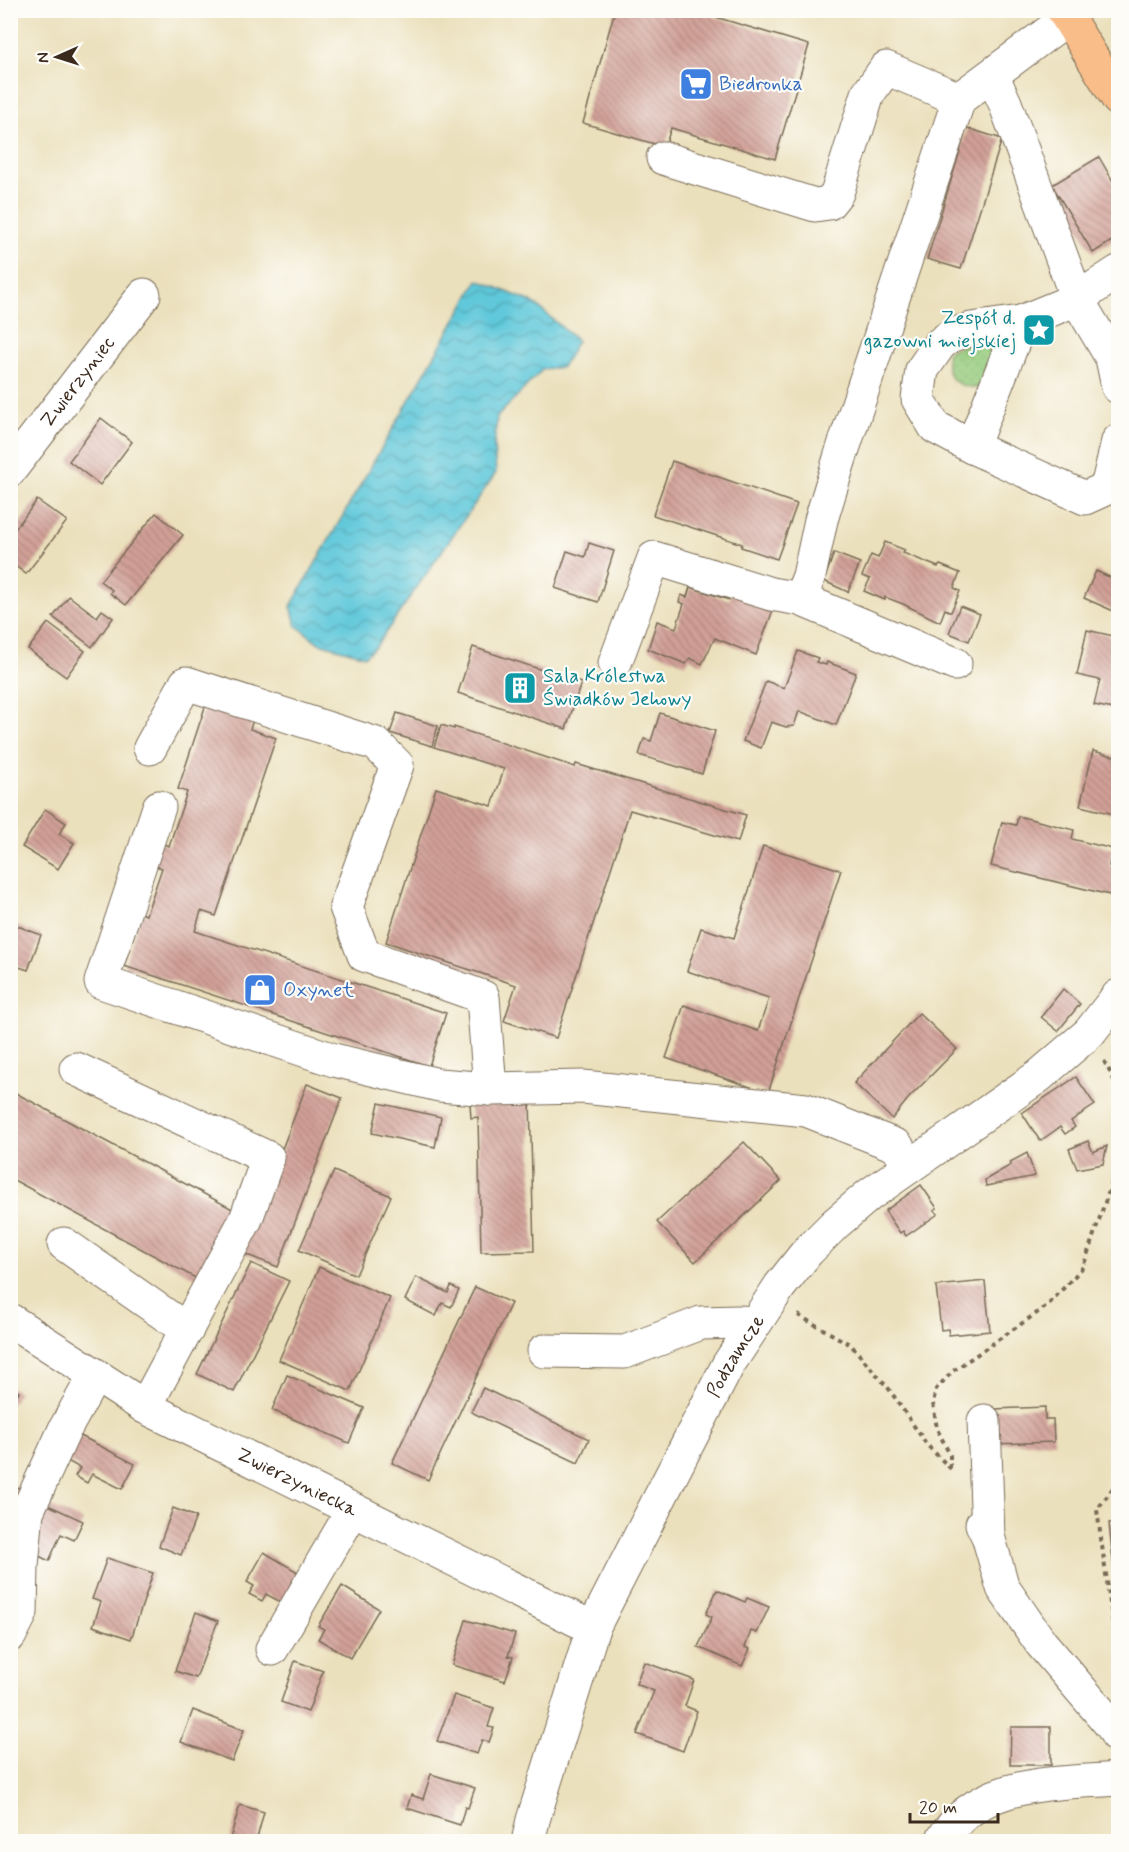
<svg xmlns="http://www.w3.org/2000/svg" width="1129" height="1852" viewBox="0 0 1129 1852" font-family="Mynerve,sans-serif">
<defs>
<pattern id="grass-dots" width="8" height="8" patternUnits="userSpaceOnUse" patternTransform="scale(1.5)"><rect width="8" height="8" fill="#96cb7d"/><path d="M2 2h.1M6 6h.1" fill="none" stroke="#82ae6c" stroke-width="1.8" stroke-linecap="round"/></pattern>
<pattern id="water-waves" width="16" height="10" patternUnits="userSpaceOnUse" patternTransform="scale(1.5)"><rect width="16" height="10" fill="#5ec8da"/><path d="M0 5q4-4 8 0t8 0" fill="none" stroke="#4fa3b0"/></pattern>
<pattern id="building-back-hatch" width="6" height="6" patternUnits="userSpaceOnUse" patternTransform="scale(1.5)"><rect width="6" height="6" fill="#d1a097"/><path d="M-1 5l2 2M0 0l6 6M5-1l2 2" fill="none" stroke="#ab837b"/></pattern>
</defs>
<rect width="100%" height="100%" fill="#fdfcf7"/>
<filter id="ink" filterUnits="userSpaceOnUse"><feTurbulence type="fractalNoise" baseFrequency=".0167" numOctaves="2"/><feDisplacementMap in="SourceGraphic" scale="12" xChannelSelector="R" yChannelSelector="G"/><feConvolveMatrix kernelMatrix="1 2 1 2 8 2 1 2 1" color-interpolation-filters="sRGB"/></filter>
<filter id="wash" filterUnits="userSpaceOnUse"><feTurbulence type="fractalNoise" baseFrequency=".008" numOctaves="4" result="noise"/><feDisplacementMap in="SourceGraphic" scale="24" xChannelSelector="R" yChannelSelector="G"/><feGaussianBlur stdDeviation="1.35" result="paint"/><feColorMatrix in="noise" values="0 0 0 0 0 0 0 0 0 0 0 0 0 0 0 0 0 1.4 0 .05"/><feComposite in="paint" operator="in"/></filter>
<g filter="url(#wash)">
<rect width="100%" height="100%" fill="#ebe0bc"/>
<path fill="url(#grass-dots)" stroke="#687a4e" stroke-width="1.5" d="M971,342C980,344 988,345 992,354L981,385L976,388C952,386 943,374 948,351Z"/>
<polygon fill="url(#water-waves)" stroke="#4c797c" stroke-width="1.5" points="478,280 534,303 577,341 562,367 543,369 497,417 494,446 496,473 377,645 365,656 319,643 296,625 291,606"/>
<g id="blocks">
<g fill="url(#building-back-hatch)">
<polygon points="615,10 692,10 809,45 775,159 671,128 665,147 583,123"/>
<polygon points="743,10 764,10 756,16"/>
<polygon points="967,128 1002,139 961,269 927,259"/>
<polygon points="1099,157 1118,190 1118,237 1093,253 1052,185"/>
<polygon points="101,418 132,442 100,485 69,461"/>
<polygon points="672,461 797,504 777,559 741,547 742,544 653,515"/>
<polygon points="37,500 67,521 26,574 10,562 10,536"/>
<polygon points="156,513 183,535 126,605 110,593 112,590 100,581"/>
<polygon points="885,542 905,550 903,553 938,567 940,565 960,573 954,588 960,591 951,612 945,609 940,622 903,604 885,597 885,600 864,591 870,579 862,576 871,555 878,558"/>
<polygon points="589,543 614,551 598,602 555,588 567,551 585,557"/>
<polygon points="834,553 860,563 848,592 824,581"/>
<polygon points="1096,571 1118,581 1118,613 1084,598"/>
<polygon points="734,586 777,600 756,655 715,638 702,664 690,658 686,664 648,649 657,621 676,628 684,604 679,602 681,595 687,597 690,587 729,600"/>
<polygon points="69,596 97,617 102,610 113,618 92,647 53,617"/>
<polygon points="960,606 980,614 969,641 949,633"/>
<polygon points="48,623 85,651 66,677 28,649"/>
<polygon points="1087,630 1118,637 1118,710 1094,705 1100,680 1077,675"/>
<polygon points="473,647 581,683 566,729 458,693"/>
<polygon points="798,651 818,658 816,662 826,665 827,662 856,673 836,725 799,711 794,726 786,727 771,722 761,748 743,741 766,681 784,688"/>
<polygon points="206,704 253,720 250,729 276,738 216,916 201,911 195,931 446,1013 429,1066 124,966 141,913 146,915 162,868 149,864 156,841 169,846 187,792 178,789"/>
<polygon points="397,713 438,726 432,746 390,733"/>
<polygon points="660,713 715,731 702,774 639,755 644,739 651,741"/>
<polygon points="441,725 454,729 454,727 575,767 576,764 746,815 738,842 630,810 556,1038 504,1021 516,985 386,942 436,788 492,806 504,769 434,747"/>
<polygon points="1093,751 1118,757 1118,815 1080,806"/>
<polygon points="45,809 66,823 59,834 74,843 58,869 22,847"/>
<polygon points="1018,816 1074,830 1072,839 1113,849 1109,866 1118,868 1118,877 1114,896 991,866 1002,822 1016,825"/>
<polygon points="763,846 841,870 768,1093 666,1058 684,1005 758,1031 769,998 687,971 701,928 734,938"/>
<polygon points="10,923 41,935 28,970 10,964"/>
<polygon points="1063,989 1080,1004 1058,1031 1041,1017"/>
<polygon points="919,1013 957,1049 908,1099 892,1119 854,1083"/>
<polygon points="1076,1077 1095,1105 1071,1121 1075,1127 1065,1134 1060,1127 1040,1141 1022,1113"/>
<polygon points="307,1084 342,1098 278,1267 242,1253"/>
<polygon points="10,1090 238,1212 201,1281 10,1178"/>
<polygon points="530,1100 534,1251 481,1252 478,1117 471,1118 470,1104"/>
<polygon points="379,1103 441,1117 435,1147 372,1133"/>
<polygon points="1088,1141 1093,1152 1107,1146 1103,1164 1077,1169 1069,1149"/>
<polygon points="744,1142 781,1181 695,1262 657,1222"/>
<polygon points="1027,1153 1035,1176 986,1186 985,1180 1011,1165 1010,1162"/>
<polygon points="334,1171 391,1196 356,1275 299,1250"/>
<polygon points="921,1185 937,1208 934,1210 938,1214 906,1236 903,1231 900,1233 885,1211"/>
<polygon points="251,1263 289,1281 234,1392 197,1374"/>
<polygon points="319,1267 390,1298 350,1391 279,1360"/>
<polygon points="416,1277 448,1293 451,1286 459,1290 451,1307 442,1303 436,1316 405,1300"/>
<polygon points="985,1281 990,1331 949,1335 948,1329 941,1330 936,1286"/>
<polygon points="475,1287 511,1303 428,1480 392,1463"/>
<polygon points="287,1375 364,1408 349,1443 272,1410"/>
<polygon points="10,1387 19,1392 10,1406"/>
<polygon points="483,1388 589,1439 578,1463 471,1412"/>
<polygon points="1045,1407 1045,1419 1053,1419 1054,1442 994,1444 994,1409"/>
<polygon points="77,1434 135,1464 122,1489 92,1474 87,1483 75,1476 80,1468 64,1459"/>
<polygon points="10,1484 23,1490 10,1518"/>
<polygon points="48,1505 83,1521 74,1540 61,1534 49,1561 33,1553 36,1523"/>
<polygon points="173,1508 196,1517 181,1555 159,1546"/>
<polygon points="1118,1522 1118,1598 1117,1599 1109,1523"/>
<polygon points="264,1552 301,1574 284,1604 266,1594 262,1601 249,1594 254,1586 247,1582"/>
<polygon points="107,1558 153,1573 131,1639 93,1626 101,1602 92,1599"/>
<polygon points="342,1586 379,1609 350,1658 318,1639 324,1629 318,1626"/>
<polygon points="717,1590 745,1602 747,1598 769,1607 757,1633 751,1631 745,1647 750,1649 742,1666 698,1647 712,1617 706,1614"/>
<polygon points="196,1612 218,1621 196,1678 175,1671"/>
<polygon points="466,1620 515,1634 508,1656 513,1657 505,1681 452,1665"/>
<polygon points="295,1661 323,1671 308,1712 281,1702"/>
<polygon points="644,1662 694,1680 685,1706 697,1711 683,1751 637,1734 654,1691 636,1684"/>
<polygon points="454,1695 494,1708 488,1727 494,1728 489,1742 482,1740 477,1754 437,1741"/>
<polygon points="193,1710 244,1730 232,1761 181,1742"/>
<polygon points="1011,1727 1051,1727 1051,1765 1010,1765"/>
<polygon points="431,1774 475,1788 468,1808 465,1807 460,1825 407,1808 411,1795 423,1799"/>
<polygon points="240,1805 264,1812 256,1842 229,1842"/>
</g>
</g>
</g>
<g filter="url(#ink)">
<use href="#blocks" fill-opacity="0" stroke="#796a55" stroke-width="1.5"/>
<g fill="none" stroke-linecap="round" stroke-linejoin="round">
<g stroke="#796a55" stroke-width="35">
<g id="minor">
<polyline points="992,75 1005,103 1077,299 1112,358 1118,387"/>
<polyline points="663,158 815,205 829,203 837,193 868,94 886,68 959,99 1068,18"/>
<polyline points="1118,272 1077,299 1021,322 972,447 1085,498 1107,488 1118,441"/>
<polyline points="972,447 935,427 918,399 922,370 940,344 952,335 971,329 1021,322"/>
<path id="s1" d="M10,470L144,295"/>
<polyline points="800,599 955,664"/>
<polyline points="615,663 654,558 771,594 800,599 809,576 821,520 840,458 959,99"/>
<polyline points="150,748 186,683 376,744 397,765 346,907 364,955 483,997 490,1089"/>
<polyline points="159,807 101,982 334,1060 439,1085 490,1089 583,1087 806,1110 897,1146 910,1166"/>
<polyline points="76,1069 268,1158 246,1219 145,1407"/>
<polyline points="64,1244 187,1330"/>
<path id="s2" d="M10,1320L145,1407L593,1628"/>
<polyline points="544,1351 625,1352 701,1323 739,1322 754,1323"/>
<polyline points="984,1421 988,1536"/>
<polyline points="982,1524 988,1536 1003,1588 1041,1643 1112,1726 1118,1737"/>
<polyline points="10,1635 21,1613 22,1566 27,1512 65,1429 95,1375"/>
<polyline points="272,1649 353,1510"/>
<path id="s3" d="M528,1842L533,1820L593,1628L728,1365L780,1286L807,1252L835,1224L869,1195L1039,1076L1089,1033L1118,996"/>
<path d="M941,1842C978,1779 1055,1784 1118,1779"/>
</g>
</g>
<g stroke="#796a55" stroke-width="35">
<polyline id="major" points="1063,10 1118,99"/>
</g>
<g stroke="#796a55" stroke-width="4" stroke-dasharray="4.5 4.5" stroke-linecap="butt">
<polyline points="1104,1061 1118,1087"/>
<polyline points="798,1315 851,1345 889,1389 927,1445 951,1469"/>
<polyline points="950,1468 950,1455 937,1429 933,1403 936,1389 953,1371 1047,1306 1083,1267 1118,1164"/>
<polyline points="1118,1481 1097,1510 1114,1632 1118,1637"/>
</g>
<use href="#minor" stroke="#fff" stroke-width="33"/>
<use href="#major" stroke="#f8bd89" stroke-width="33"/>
</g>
</g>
<defs>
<g id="supermarket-square" transform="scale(1.725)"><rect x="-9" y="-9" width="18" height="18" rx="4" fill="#3f7fe0" stroke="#fdfcf7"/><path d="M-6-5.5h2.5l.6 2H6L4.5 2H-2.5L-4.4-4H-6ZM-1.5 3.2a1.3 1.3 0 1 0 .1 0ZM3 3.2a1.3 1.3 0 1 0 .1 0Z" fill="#fff"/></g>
<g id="sight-square" transform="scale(1.725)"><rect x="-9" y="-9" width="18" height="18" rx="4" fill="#0f9aa8" stroke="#fdfcf7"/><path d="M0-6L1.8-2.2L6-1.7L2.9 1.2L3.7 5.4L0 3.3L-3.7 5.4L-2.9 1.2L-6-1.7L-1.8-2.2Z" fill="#fff"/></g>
<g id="building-square" transform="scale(1.725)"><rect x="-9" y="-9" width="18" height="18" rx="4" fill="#0f9aa8" stroke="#fdfcf7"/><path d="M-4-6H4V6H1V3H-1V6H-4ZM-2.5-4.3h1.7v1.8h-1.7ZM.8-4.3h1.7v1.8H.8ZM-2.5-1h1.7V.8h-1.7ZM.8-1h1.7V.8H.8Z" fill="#fff"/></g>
<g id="shop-square" transform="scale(1.725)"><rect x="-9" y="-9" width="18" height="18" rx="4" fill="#3f7fe0" stroke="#fdfcf7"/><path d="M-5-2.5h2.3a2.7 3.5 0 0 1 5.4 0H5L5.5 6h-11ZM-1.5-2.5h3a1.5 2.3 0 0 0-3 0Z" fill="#fff"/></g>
</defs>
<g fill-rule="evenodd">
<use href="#supermarket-square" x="696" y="84"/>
<use href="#sight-square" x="1039" y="330"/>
<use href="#building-square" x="520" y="688"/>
<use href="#shop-square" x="260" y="990"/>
</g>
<g text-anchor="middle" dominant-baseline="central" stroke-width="4.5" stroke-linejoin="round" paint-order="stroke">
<g font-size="20" fill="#366cbe" stroke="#fdfcf7" text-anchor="start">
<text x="719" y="84">Biedronka</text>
<text x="283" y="990">Oxynet</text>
</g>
<g font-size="20" fill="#0d838f" stroke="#fdfcf7" text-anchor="end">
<text x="1016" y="318">Zespół d.<tspan x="1016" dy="23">gazowni miejskiej</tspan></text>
<text x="543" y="676" text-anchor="start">Sala Królestwa<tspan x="543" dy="23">Świadków Jehowy</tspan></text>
</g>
<g font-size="20" fill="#3b2a1e" stroke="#fdfcf7">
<text stroke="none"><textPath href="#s1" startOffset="111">Zwierzyniec</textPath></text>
<text stroke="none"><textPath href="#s3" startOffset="531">Podzamcze</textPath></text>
<text stroke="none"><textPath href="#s2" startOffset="330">Zwierzyniecka</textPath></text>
</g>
</g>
<rect width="1129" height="1852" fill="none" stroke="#fdfcf7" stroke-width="36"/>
<g transform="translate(57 57) rotate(267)" stroke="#fdfcf7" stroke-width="4.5" paint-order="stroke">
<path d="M0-4.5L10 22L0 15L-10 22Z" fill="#3b2a1e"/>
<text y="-9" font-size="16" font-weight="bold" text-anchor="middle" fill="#3b2a1e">N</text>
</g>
<path d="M910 1813v9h88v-9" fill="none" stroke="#3b2a1e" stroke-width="3"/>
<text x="919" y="1813" font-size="18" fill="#3b2a1e" stroke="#fdfcf7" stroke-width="4.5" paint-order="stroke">20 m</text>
</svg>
